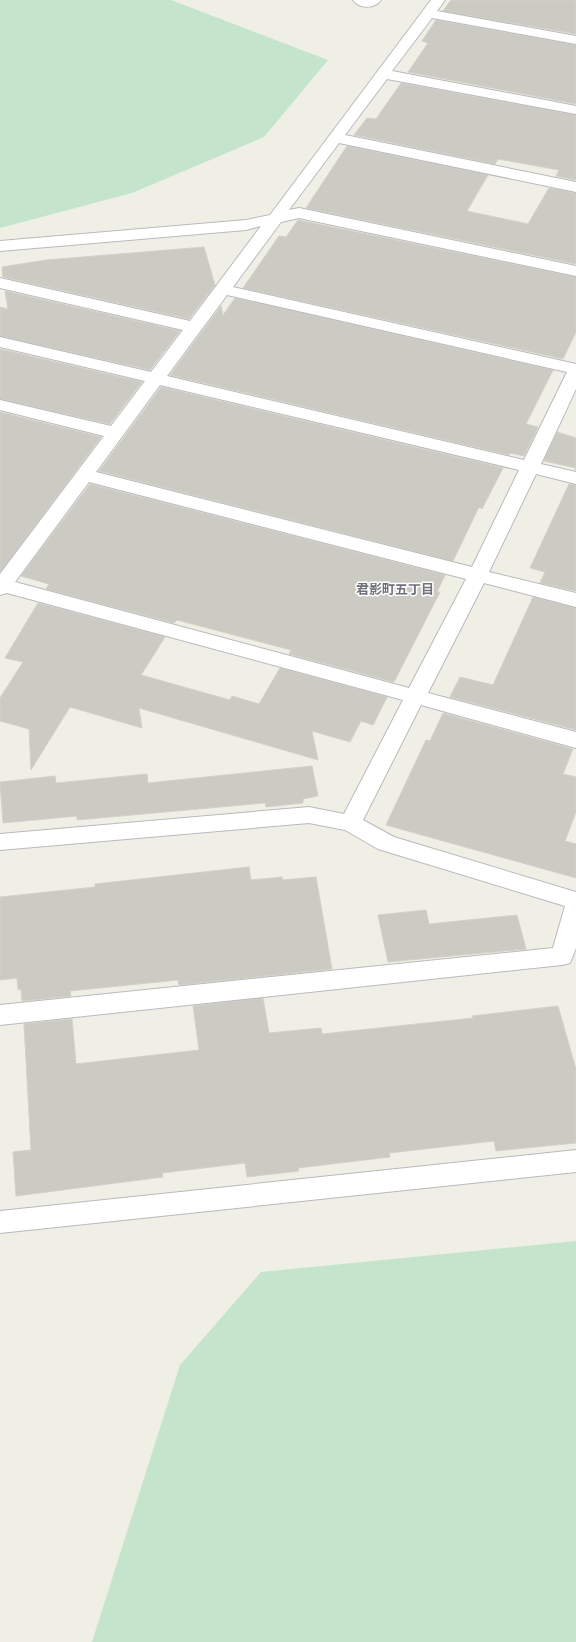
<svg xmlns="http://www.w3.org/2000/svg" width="576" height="1642" viewBox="0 0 576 1642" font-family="'DM Sans','Noto Sans JP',sans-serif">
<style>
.green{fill:#c4e5cb}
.building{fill:#cbcac3;stroke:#d4d2c5}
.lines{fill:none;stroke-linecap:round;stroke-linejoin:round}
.street-casing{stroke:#b9babf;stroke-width:2}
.secondary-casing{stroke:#b8b9bf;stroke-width:2}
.street{fill:#fff;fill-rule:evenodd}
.secondary{fill:#fff;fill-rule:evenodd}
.labels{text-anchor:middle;stroke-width:3;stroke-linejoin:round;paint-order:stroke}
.neighbourhood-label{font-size:13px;font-weight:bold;fill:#6f7278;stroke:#fff}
</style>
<rect width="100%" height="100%" fill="#efefe6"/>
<g class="green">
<path d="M0 0H171L328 60 264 137 132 193 0 228Z"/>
<path d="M576 1241V1642H92L180 1365 261 1272Z"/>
</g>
<g class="building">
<path d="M451 0H576V34L443 11Z"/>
<path d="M436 20 576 45V104L408 72 428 43 422 41Z"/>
<path d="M401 83 576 115V180L556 176 559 170 498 159 495 164 354 135 367 118 376 119Z"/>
<path d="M347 146 488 175 467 211 528 224 549 188 576 193V264L306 208Z"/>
<path d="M298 220 576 277V332L563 359 243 288 279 236 286 237Z"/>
<path d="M204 247 215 285 189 319 3 277 2 267 46 260Z"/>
<path d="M5 291 180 331 150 370 0 336V307L8 309Z"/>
<path d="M235 298 553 370 526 424 538 427 524 456 510 453 509 455 170 375 221 306 223 315Z"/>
<path d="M0 349 142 382 110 424 0 399Z"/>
<path d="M161 387 503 468 482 509 479 507 453 561 99 471Z"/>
<path d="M0 412 101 437 1 571 0 570Z"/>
<path d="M557 432 576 438V470H575L576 468 544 461Z"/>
<path d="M90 484 445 575 437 592H440L394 682 289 654 291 650 177 620 174 623 46 589 49 584 21 576Z"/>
<path d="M569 484 576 485V591L540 583 545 572 530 568Z"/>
<path d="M533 597 576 608V730L450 697 460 677 493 685Z"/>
<path d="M38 603 165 637 141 675 230 700 232 696 259 704 280 668 387 697 373 725 361 721 350 742 312 731 318 760 139 708 142 728 70 707 31 770 29 729 0 721V698L23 662 5 658Z"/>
<path d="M443 713 573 749 563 774 576 777V812L565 841 576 844V878L386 825 426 740 430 741Z"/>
<path d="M312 766 318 796 303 799V803L266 807 265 803 77 820V816L3 823 0 782 55 776 56 783 147 774 148 783Z"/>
<path d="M249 867 251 880 282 877 283 880 316 877 332 969 179 985 178 980 70 991 71 996 22 1001 21 989 18 990 17 978 0 980V897L95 887V884Z"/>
<path d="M426 910 429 924 517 915 526 949 388 962 378 915Z"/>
<path d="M263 998 269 1033 321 1028 322 1034 473 1018 472 1016 558 1006 576 1069V1143L496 1151 494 1141 389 1153 390 1157 298 1168 299 1171 247 1177 245 1163 162 1173 163 1177 16 1196 13 1152 31 1150 24 1024 72 1019 76 1064 199 1050 193 1006Z"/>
</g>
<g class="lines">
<g class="street-casing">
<g id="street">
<path d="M353 0H381C375 9 359 9 353 0Z"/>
<path d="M431 0H445L437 11 576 36V44L432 18 392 71 576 106V114L387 79 345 135 576 182V192L339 143 289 210 299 208 576 266V276L299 218 281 222 233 287 576 364V389L541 464 576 472V484L536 474 489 572 576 593V607L484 583 428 693 576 732V748L421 705 363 820 394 837 576 892V948L570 963 562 965 0 1025V1005L553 948 565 906 378 849 345 830 309 823 0 850V834L309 807 344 814 403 700 7 593 0 595V574L104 436 0 410V400L111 426 145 381 0 347V337L151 372 183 330 0 288V278L190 321 261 226 246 230 0 251V241L246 220 270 215ZM227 295 567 372 524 460 167 376ZM160 385 519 470 472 567 96 472ZM89 482 466 579 409 688 15 582Z"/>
</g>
</g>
<g class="secondary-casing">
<path id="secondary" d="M576 1150V1172L0 1233V1211Z"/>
</g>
<use href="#street" class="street"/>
<use href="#secondary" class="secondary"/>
</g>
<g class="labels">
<g class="neighbourhood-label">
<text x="395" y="594">君影町五丁目</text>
</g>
</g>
</svg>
